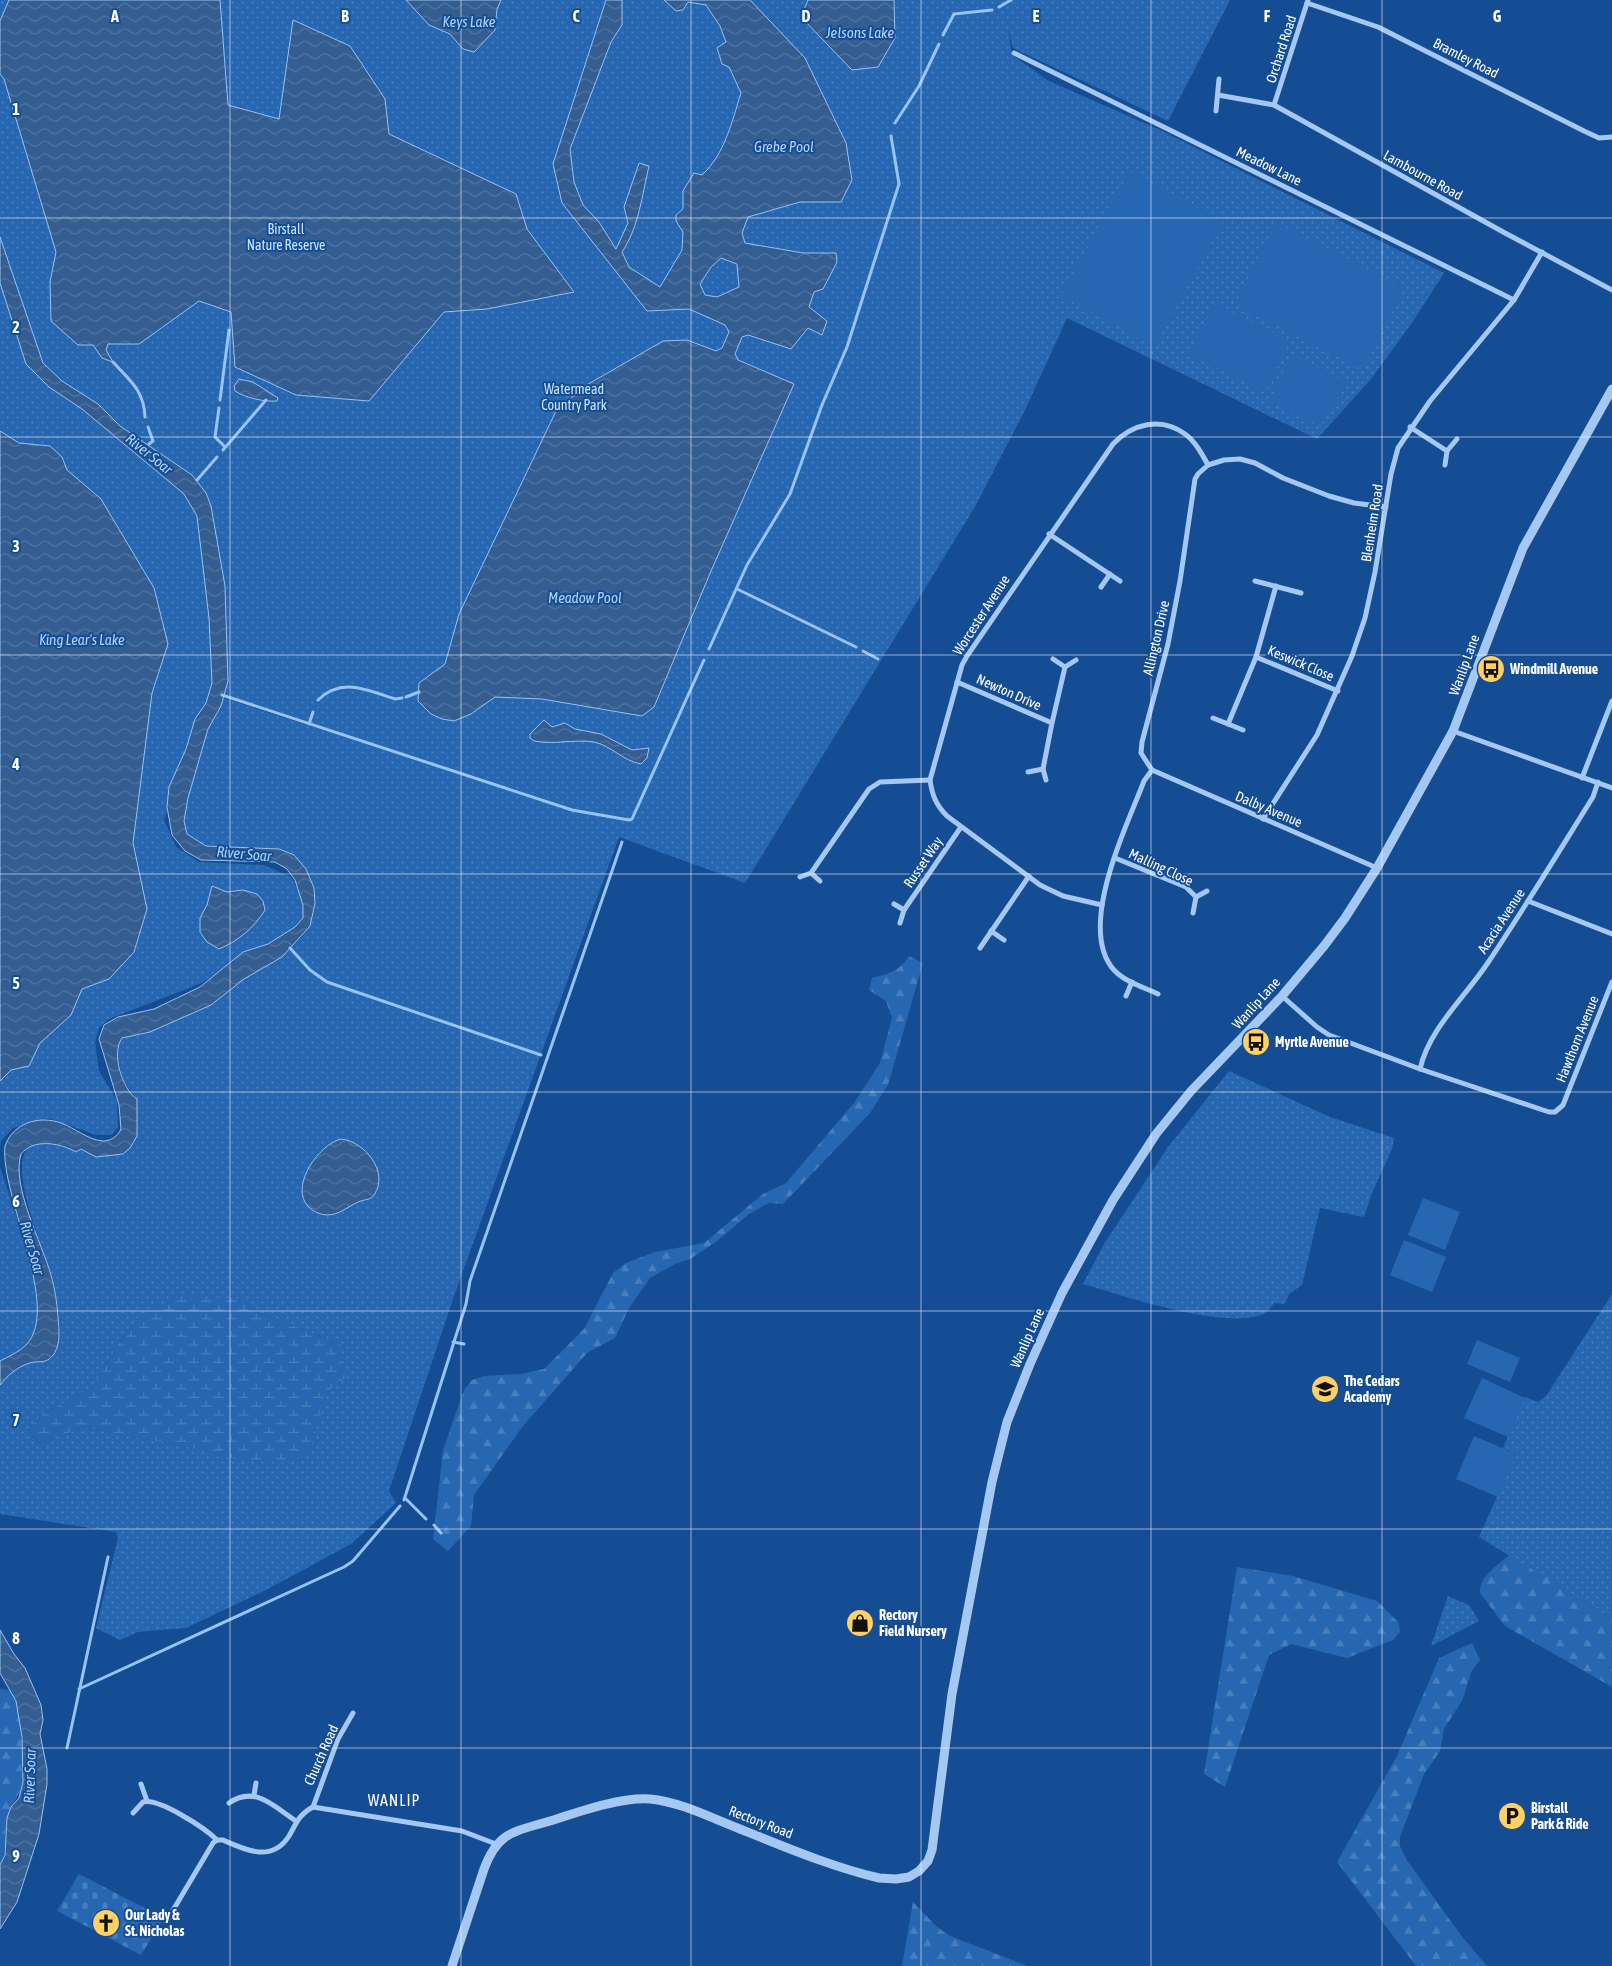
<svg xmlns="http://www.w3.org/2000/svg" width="1612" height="1966" viewBox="0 0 1612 1966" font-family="'Asap Condensed',sans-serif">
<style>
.green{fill:url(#green-dots);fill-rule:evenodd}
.forest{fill:url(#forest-firs)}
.wetland{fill:url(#wetland-marsh)}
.cemetery{fill:url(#cemetery-stones)}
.pitch{fill:#2767b2}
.water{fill:url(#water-waves);stroke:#96c3f4;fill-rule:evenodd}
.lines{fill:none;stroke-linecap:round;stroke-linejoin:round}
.stream{stroke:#96c3f4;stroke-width:3}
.minor{stroke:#a4c8f1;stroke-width:5}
.tertiary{stroke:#a4c8f1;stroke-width:9}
.grid{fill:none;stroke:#fff;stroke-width:1;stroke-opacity:0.55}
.labels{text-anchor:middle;stroke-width:4;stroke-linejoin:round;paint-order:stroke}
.street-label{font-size:14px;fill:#fff;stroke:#154d94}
.park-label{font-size:14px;fill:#cbe2fc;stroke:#154d94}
.poi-label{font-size:14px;font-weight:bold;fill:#fff;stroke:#154d94;text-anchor:start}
.water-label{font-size:15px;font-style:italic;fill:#b0d2f8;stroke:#154d94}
.quarter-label{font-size:16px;letter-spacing:1px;fill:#fff;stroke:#154d94}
.grid-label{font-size:16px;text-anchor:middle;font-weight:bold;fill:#fff;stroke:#154d94;stroke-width:4;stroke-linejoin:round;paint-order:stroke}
</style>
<defs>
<pattern id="green-dots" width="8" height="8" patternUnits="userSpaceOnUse" patternTransform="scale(1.25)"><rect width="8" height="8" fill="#2767b2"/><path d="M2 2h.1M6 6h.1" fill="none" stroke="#477ebe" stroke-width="1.8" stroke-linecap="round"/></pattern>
<pattern id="forest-firs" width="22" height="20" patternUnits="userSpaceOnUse" patternTransform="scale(1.25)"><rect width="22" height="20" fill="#2767b2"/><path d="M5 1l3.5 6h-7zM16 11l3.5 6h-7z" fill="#477ebe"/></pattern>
<pattern id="wetland-marsh" width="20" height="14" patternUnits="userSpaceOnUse" patternTransform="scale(1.25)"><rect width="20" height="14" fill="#2767b2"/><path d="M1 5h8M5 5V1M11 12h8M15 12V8" fill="none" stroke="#477ebe"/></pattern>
<pattern id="cemetery-stones" width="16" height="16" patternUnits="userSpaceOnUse" patternTransform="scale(1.25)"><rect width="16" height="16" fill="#2767b2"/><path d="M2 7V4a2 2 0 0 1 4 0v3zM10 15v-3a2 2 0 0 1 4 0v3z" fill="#477ebe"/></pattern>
<pattern id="water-waves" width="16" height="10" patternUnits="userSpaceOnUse" patternTransform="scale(1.25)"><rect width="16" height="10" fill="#345d91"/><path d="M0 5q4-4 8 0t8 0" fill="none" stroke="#5275a2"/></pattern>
</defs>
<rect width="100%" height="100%" fill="#154d94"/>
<g class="green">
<path d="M0 0H1230L1168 121 1013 48 1008 29 1012 55 1047 80 1162 131 1444 273 1414 320 1371 379 1317 439 1067 318 1025 410 976 505 745 883 619 837 453 1299 389 1491 396 1503 351 1544 266 1590 186 1628 138 1632 120 1640 96 1628 118 1538 116 1532 0 1514V1385C7 1376 16 1369 27 1364 42 1357 51 1369 58 1345 63 1329 56 1289 51 1273 44 1250 0 1151 36 1144 48 1142 66 1147 76 1152L81 1149 96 1157 116 1155 137 1136V1099L123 1080 117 1054V1048L122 1038 150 1032 211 1005 244 979 282 957 303 935 313 915 314 888 310 877 247 849 206 846 187 834 184 821 188 798 208 728 223 698 320 729 214 690 184 758 164 820 176 847 199 862 264 865 291 877 301 895 306 914 301 927 199 984 109 1019 99 1028 95 1042 99 1071 117 1101 118 1127 111 1135H96L49 1118 13 1128 1 1141 0 1148ZM242 1299 257 1312 340 1344 320 1414 239 1460 193 1448 83 1427 40 1444 28 1430 43 1414 93 1387 119 1343 141 1314Z"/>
<path d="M1229 1071 1330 1117 1394 1138 1392 1149 1372 1193 1364 1217 1320 1208 1302 1285 1289 1294 1285 1304 1274 1303C1270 1309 1267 1313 1260 1315 1221 1329 1124 1296 1083 1284L1104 1244 1168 1147Z"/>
<path d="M0 1167 31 1261 41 1331 34 1343 0 1366Z"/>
<path d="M1612 1294V1619L1479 1537 1516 1454 1503 1448 1525 1397 1538 1402 1546 1396Z"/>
<path d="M1448 1596 1469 1605 1479 1621 1431 1646Z"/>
</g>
<g class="forest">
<path d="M909 956 923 963 888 1085 870 1113 783 1204 769 1203 749 1214 717 1241 690 1259 675 1264 650 1278 629 1308 615 1338 587 1353 523 1426 474 1495 471 1526 448 1551 433 1539 443 1450 464 1390 472 1380 484 1376 521 1374 544 1369 584 1329 613 1273 626 1263 655 1252 704 1243 763 1194 786 1183 854 1103 880 1063 892 1018 886 1001 869 990 872 978C888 974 900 971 909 956Z"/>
<path d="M1509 1555 1612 1619V1687L1505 1626 1480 1593C1478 1578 1499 1564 1509 1555Z"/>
<path d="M1237 1567 1293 1576 1377 1601 1399 1623 1400 1632 1393 1640 1347 1658 1291 1644 1269 1655 1225 1787 1204 1774Z"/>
<path d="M1472 1643 1480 1660 1471 1672 1463 1699 1444 1729 1440 1751 1424 1774 1400 1837V1846L1406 1859 1463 1938 1487 1966H1416L1337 1862 1397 1756 1439 1658Z"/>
<path d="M0 1689 10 1690C12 1694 15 1697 16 1701 20 1712 25 1774 22 1785 19 1797 10 1805 8 1816 3 1833 8 1849 0 1865Z"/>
<path d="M913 1902 937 1927 950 1936 1028 1966H902Z"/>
</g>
<path class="wetland" d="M181 1296 242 1299 257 1312 340 1344 346 1377 328 1391 310 1450 289 1463 239 1460 193 1448 83 1427 40 1444 28 1430 43 1414 93 1387 119 1343 141 1314Z"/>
<path class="cemetery" d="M79 1874 164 1918 141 1955 57 1911Z"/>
<g class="pitch">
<path d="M1130 171 1223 222 1154 347 1061 295Z"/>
<path d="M1277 223 1404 288 1363 370 1235 305Z"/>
<path d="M1215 304 1290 341 1265 392 1189 354Z"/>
<path d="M1291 354 1347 382 1320 426 1270 402Z"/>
<path d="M1423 1198 1460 1212 1445 1250 1408 1235Z"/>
<path d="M1404 1240 1446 1257 1432 1292 1390 1275Z"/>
<path d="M1477 1340 1520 1358 1510 1382 1467 1364Z"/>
<path d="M1482 1378 1525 1398 1508 1437 1464 1418Z"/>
<path d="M1474 1436 1516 1454 1498 1497 1456 1479Z"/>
</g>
<g class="water">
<path d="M9 0H220L228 105 279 119 293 20 350 46 385 99 389 134 516 194 527 229 574 292 487 309 444 312 369 401 296 395 235 367 231 312 199 301 139 344H108L106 350 113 362 102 358 93 345H78L51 321 50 282 56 252 4 79 0 74V21Z"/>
<path d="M406 0H501L497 9 495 30 474 52 463 49 450 34 429 25Z"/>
<path d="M606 0H622V25L611 42 570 149 574 182 583 205 599 222 616 249 628 223 624 207 639 163 649 166C642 195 639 227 622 252L629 267 660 287 682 250 683 232 676 221V215L683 209V191L694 173 702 175C725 154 732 121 741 93L729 67 722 64 717 48 726 42 720 26 706 5 688 2 683 10 676 11 664 0H750L805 58 846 143 852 180 841 202H800L748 217 742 233 745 243 803 253H836L837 262 823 289 814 292 809 307 827 321 822 335 808 328 791 349 748 335 742 337 735 354 738 360 794 384 711 571 654 707 642 716 542 699 495 697 471 714 454 721 442 719 431 714 418 701 419 683 445 664 459 614 556 411 585 386 663 341 687 340 716 351 722 348 729 332 725 325 689 309 647 311 562 203 553 164ZM721 258 737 264 739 287 717 297 705 295 700 284 711 267Z"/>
<path d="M808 0H894L895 38 878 67 852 70 801 17Z"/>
<path d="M0 237 43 363 62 381 98 404 120 426 192 475 206 493 211 506 225 586 228 681 221 706 208 729 188 798 184 821 187 834 206 846 279 849 294 855 306 869 314 888 315 903 310 926 282 957 244 979 211 1005 150 1032 122 1038C111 1053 122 1089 137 1099V1136L130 1148 123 1154 96 1157 81 1149 76 1152C60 1143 34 1138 21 1154 11 1186 42 1243 51 1275 55 1289 57 1302 58 1317 59 1330 61 1342 54 1354 45 1366 39 1359 27 1364 16 1368 7 1376 0 1385V1361C8 1357 19 1352 26 1345 62 1308 0 1196 5 1146 13 1123 39 1115 61 1123 75 1128 88 1140 103 1141 111 1141 118 1136 121 1129L119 1105 99 1039 104 1025 118 1017 154 1009 200 987 243 952 268 944 295 927 303 918V905L295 880 287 869 275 862 201 860 185 851 172 835 167 807 169 787 186 749 195 719 206 703 212 683 209 618 197 516 184 494 82 409 49 387 26 364 0 283Z"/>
<path d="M239 379 253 382 278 398 277 401C264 402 246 398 235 391L234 386Z"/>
<path d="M0 431 19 443 50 446 62 457 67 470 101 499 154 588 168 644 152 693 133 843 147 909 134 952 109 979 82 989 71 1015 40 1043 29 1066 11 1070 0 1081Z"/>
<path d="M544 720 552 727 565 723 575 729 601 734 632 750 649 748 647 758 641 764C623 761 612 746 594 742 575 739 553 745 534 741L530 738V734Z"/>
<path d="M212 886 227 892 243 890 257 894 263 901 265 910C254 928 238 941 219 949L207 942 200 932V918L207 905Z"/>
<path d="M341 1139C364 1141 390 1172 374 1195 371 1200 366 1199 361 1201 346 1206 336 1220 318 1213 282 1198 315 1146 341 1139Z"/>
<path d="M0 1630 14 1654 25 1668 41 1705 43 1720 40 1734 47 1769V1784L39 1834 17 1902 0 1929V1865L5 1855 7 1818 11 1807 19 1798 23 1782 22 1737 16 1701 0 1673Z"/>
</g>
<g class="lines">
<g class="stream">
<path d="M999 7 1011 0"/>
<path d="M943 35 954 14 992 10"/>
<path d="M895 123 919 86 939 44"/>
<path d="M113 362C130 381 144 390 145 417"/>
<path d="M220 400 229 330"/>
<path d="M219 408 215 437 225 447"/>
<path d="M148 427 153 441 149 444"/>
<path d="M223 450 266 400"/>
<path d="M197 480 217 457"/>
<path d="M737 589 856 647"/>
<path d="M709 649 747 565 790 494 822 405 847 347 899 184 891 136"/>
<path d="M863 651 878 659"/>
<path d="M222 695 572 810 629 820 632 819 704 660"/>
<path d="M406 697 419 692"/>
<path d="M318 700C342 677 366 690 395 699L402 698"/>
<path d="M309 724 313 712"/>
<path d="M290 948 310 970 327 982 541 1055"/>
<path d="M453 1342 464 1344"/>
<path d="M406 1499 426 1519"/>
<path d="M404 1500 466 1304 470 1281 622 842"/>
<path d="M434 1525 441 1533"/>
<path d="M79 1689 344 1567 353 1561 400 1506"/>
<path d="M67 1748 108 1557"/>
</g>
<g class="minor">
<path d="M1307 3 1378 27 1584 131 1599 138 1612 137"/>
<path d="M1014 53 1514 300"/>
<path d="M1218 95 1274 105 1505 233 1612 290"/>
<path d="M1274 105 1308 0"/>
<path d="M1216 111 1219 79"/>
<path d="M1410 427 1447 451 1445 465"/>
<path d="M1447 451 1457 439"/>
<path d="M1049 534 1120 581"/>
<path d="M1255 581 1301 593"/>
<path d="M1101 587 1110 574"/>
<path d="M1256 657 1276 586"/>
<path d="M1053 659 1065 667 1076 660"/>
<path d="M957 682 1052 723 1043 769 1046 780"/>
<path d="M1213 718 1243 730"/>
<path d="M1052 723 1065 667"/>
<path d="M1228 724 1256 657 1338 691"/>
<path d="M1453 731 1612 788"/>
<path d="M1152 770 1377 868"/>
<path d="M1028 772 1043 769"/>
<path d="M1582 778 1612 701"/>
<path d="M1263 819 1317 735 1352 656 1365 618 1375 572 1391 474 1398 448 1430 401 1514 300 1542 252"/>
<path d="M1115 858 1186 887 1196 897 1193 913"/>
<path d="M811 873 820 881"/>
<path d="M800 877 811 873 869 789 880 782 930 780"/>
<path d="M1196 897 1207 891"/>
<path d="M1528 901 1612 934"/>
<path d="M894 904 904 910"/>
<path d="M1102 905 1063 896 1040 885 947 816C936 805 932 795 930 780L962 665 967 656 1113 444C1132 424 1161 416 1185 434 1195 441 1202 454 1208 465"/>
<path d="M900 923 904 910 961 827"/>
<path d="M991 931 1004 940"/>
<path d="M980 948 1029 876"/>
<path d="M1158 994C1143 987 1125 982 1114 970 1076 928 1127 826 1144 781L1152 770 1141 753 1142 742 1168 644 1180 581 1195 479 1198 474 1208 465 1224 460 1240 459 1255 463 1283 478 1329 496 1354 503 1386 507"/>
<path d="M1126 996 1132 982"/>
<path d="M1282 996 1317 1027 1329 1035 1420 1069 1549 1112H1555L1563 1105 1612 982"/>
<path d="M1420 1069C1429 1029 1465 997 1487 964 1524 909 1558 853 1593 797L1598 782"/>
<path d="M141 1784 147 1801"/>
<path d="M254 1795 256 1783"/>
<path d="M229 1803C255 1785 273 1806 296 1821"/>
<path d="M313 1807 338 1739 353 1713"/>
<path d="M133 1813 143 1802C159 1798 205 1828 217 1840"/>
<path d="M166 1922 213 1843 217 1840H223C245 1850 272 1863 289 1836 296 1824 299 1814 313 1807L462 1831 496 1844"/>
</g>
<path class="tertiary" d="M452 1966 484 1869C498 1831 514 1832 550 1821 578 1812 620 1797 650 1799 681 1802 711 1818 740 1829 785 1847 832 1867 879 1878L896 1879 909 1877 919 1871 928 1861 932 1850 952 1694 992 1482 1007 1422 1030 1364 1062 1293 1113 1200 1156 1134 1191 1091 1282 996 1324 946 1345 918 1377 868 1453 731 1523 548 1612 389"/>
</g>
<path class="grid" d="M230 0V1966M461 0V1966M691 0V1966M921 0V1966M1151 0V1966M1382 0V1966M0 218H1612M0 437H1612M0 655H1612M0 874H1612M0 1092H1612M0 1311H1612M0 1529H1612M0 1748H1612"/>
<defs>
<g id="bus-disc" transform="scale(1.4375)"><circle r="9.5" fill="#ffd164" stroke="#154d94"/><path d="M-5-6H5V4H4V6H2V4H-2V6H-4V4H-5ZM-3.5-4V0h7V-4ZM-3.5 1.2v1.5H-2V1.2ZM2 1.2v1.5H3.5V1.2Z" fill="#111"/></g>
<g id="school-disc" transform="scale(1.4375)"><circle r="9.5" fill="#ffd164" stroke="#154d94"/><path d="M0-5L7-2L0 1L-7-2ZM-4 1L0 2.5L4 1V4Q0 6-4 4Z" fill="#111"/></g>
<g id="shop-disc" transform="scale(1.4375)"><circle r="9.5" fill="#ffd164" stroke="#154d94"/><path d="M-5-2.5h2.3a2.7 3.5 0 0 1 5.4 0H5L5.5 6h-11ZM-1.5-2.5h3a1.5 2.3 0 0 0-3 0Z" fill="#111"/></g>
<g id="parking-disc" transform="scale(1.4375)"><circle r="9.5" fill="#ffd164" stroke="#154d94"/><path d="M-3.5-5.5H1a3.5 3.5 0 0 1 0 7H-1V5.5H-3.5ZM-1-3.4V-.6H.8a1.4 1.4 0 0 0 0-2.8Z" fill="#111"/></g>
<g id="church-disc" transform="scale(1.4375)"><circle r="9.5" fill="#ffd164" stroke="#154d94"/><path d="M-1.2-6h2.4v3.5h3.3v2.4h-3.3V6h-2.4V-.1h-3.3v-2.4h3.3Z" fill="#111"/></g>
</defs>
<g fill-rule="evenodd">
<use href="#bus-disc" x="1491" y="669"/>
<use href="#bus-disc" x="1256" y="1042"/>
<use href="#school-disc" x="1325" y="1389"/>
<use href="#shop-disc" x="860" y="1623"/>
<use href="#parking-disc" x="1512" y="1816"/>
<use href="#church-disc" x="106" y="1923"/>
</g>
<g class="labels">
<g class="street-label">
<text transform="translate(1281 49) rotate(-72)" y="5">Orchard Road</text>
<text transform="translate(1466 58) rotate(27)" y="5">Bramley Road</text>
<text transform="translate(1269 166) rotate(26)" y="5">Meadow Lane</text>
<text transform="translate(1423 175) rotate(29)" y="5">Lambourne Road</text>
<text transform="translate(1372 523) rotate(-81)" y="5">Blenheim Road</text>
<text transform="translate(981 615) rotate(-57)" y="5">Worcester Avenue</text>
<text transform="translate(1156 638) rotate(-77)" y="5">Allington Drive</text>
<text transform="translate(1301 663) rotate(23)" y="5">Keswick Close</text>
<text transform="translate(1464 665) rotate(-70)" y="5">Wanlip Lane</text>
<text transform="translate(1009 692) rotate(24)" y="5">Newton Drive</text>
<text transform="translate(1269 809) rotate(23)" y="5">Dalby Avenue</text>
<text transform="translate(923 862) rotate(-56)" y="5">Russet Way</text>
<text transform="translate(1161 867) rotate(25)" y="5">Malling Close</text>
<text transform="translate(1501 921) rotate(-57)" y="5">Acacia Avenue</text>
<text transform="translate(1256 1003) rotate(-48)" y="5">Wanlip Lane</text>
<text transform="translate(1577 1039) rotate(-68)" y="5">Hawthorn Avenue</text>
<text transform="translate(1027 1338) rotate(-66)" y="5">Wanlip Lane</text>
<text transform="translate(321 1755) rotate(-66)" y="5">Church Road</text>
<text transform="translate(761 1822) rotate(21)" y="5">Rectory Road</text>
</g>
<g class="park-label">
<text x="286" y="234">Birstall<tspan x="286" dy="16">Nature Reserve</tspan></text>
<text x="574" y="394">Watermead<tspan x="574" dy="16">Country Park</tspan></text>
</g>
<g class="poi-label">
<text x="1510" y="674">Windmill Avenue</text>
<text x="1275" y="1047">Myrtle Avenue</text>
<text x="1344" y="1386">The Cedars<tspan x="1344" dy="16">Academy</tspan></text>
<text x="879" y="1620">Rectory<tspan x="879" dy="16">Field Nursery</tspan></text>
<text x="1531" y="1813">Birstall<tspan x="1531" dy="16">Park &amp; Ride</tspan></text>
<text x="125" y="1920">Our Lady &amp;<tspan x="125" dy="16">St. Nicholas</tspan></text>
</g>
<g class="water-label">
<text x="469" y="27">Keys Lake</text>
<text x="860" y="38">Jelsons Lake</text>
<text x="784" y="152">Grebe Pool</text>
<text transform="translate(149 454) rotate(39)" y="5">River Soar</text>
<text x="585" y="603">Meadow Pool</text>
<text x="82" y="645">King Lear's Lake</text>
<text transform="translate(244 854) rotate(5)" y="5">River Soar</text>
<text transform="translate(32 1248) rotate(74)" y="5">River Soar</text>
<text transform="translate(30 1776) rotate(-88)" y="5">River Soar</text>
</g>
<g class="quarter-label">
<text x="394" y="1806">WANLIP</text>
</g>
</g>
<g class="grid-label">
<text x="115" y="22">A</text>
<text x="345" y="22">B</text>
<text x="576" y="22">C</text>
<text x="806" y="22">D</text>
<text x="1036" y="22">E</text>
<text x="1267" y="22">F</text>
<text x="1497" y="22">G</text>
<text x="16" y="115">1</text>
<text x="16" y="333">2</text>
<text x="16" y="552">3</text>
<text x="16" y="770">4</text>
<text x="16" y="989">5</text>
<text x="16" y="1207">6</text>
<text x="16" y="1426">7</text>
<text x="16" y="1644">8</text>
<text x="16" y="1862">9</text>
</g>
</svg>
